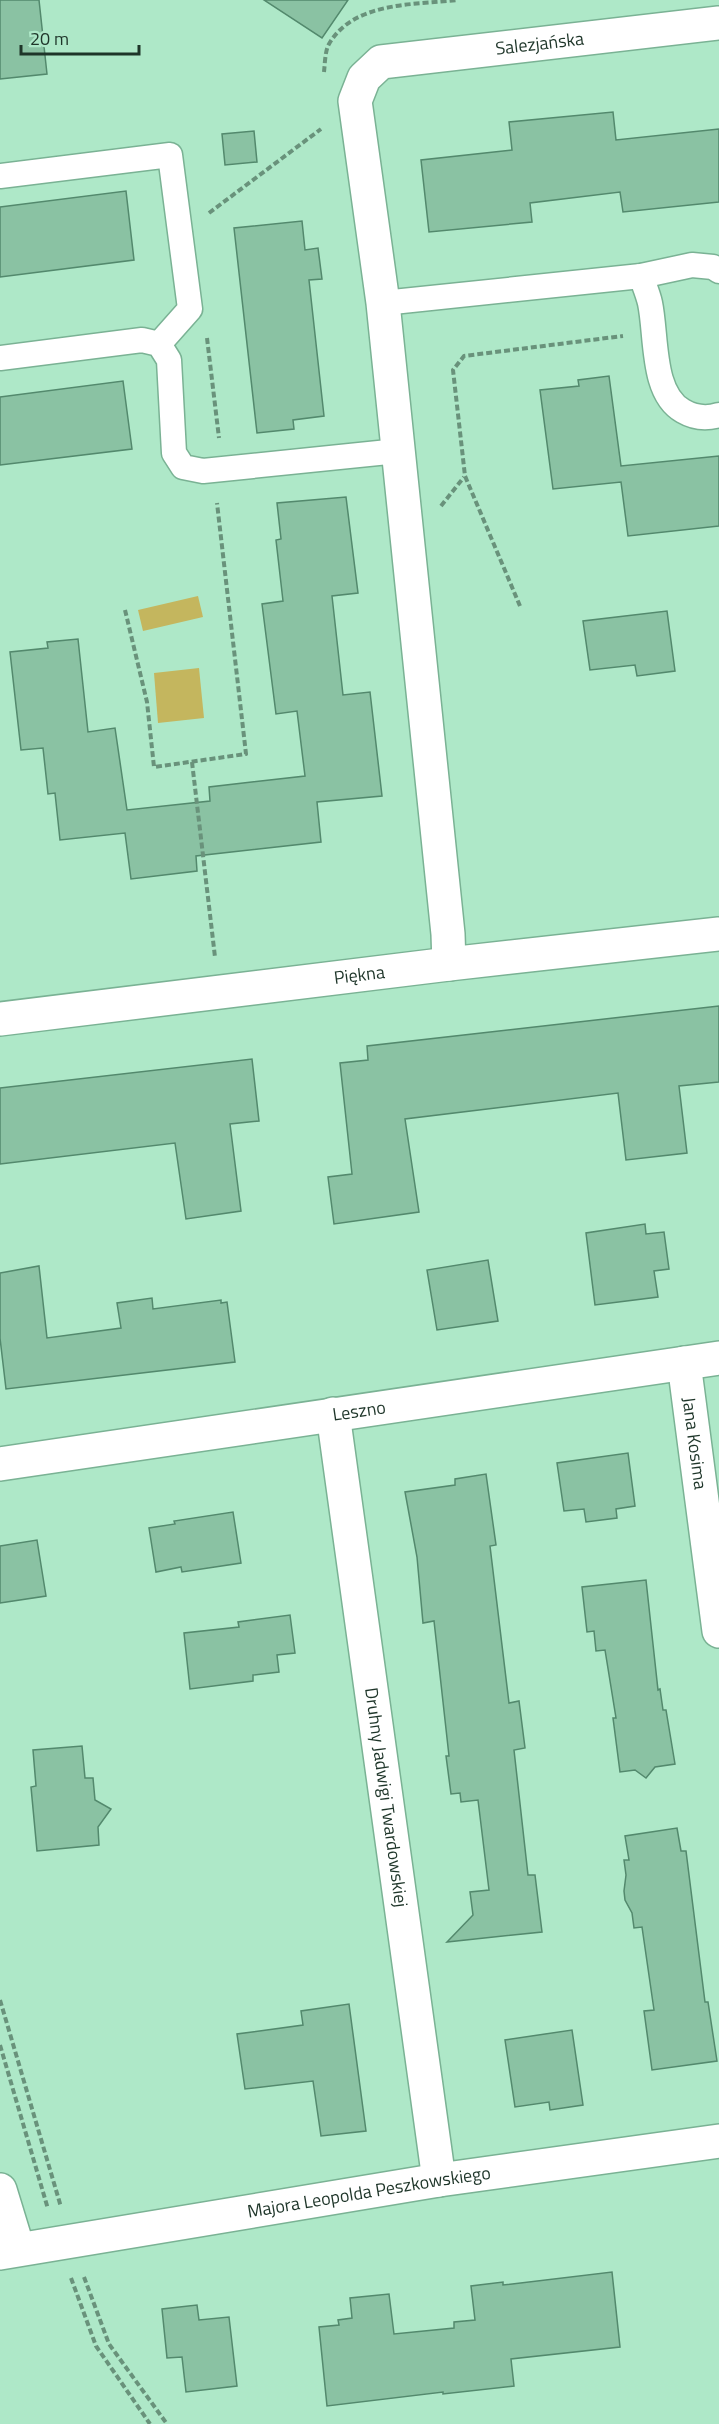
<svg xmlns="http://www.w3.org/2000/svg" width="719" height="2424" viewBox="0 0 719 2424" font-family="'Titillium Web',sans-serif">
<style>
.green{fill:#c4b65e}
.building{fill:#8ac2a3;stroke:#53896d;stroke-width:1.5}
.lines{fill:none;stroke-linecap:round;stroke-linejoin:round}
.service-casing{stroke:#7ab294;stroke-width:27}
.minor-casing{stroke:#7ab294;stroke-width:36}
.path{stroke:#69927b;stroke-width:4;stroke-dasharray:6 3;stroke-linecap:butt}
.service{stroke:#fff;stroke-width:24}
.minor{stroke:#fff;stroke-width:33}
.labels{text-anchor:middle;stroke-width:6;stroke-linejoin:round;paint-order:stroke}
.street-label{font-size:18px;fill:#1e3529;stroke:#aee8c8}
</style>
<rect width="100%" height="100%" fill="#aee8c8"/>
<g class="green">
<path d="M198 596 203 617 143 631 138 610Z"/>
<path d="M199 668 204 718 158 723 154 673Z"/>
</g>
<g class="building">
<path d="M0 0H39L47 74 0 79Z"/>
<path d="M264 0H348L322 38Z"/>
<path d="M613 112 616 140 719 129V202L623 212 620 192 530 203 532 222 429 232 421 160 512 150 509 122Z"/>
<path d="M254 131 257 162 225 165 222 134Z"/>
<path d="M126 191 134 260 0 277V207Z"/>
<path d="M302 221 305 250 318 248 322 279 309 280 324 416 293 420 294 429 257 433 234 228Z"/>
<path d="M609 376 621 466 719 456V526L628 536 621 482 553 489 540 390 579 386 578 380Z"/>
<path d="M123 381 132 449 0 465V397Z"/>
<path d="M346 497 358 593 332 596 343 695 370 692 382 796 317 802 321 842 196 856 197 871 131 879 125 833 60 840 55 793 48 794 43 748 21 750 10 652 48 648 47 642 78 639 88 732 115 728 127 810 210 801 209 787 305 776 297 711 276 714 262 604 283 601 276 540 281 539 277 503Z"/>
<path d="M667 611 675 671 637 676 635 665 590 670 583 621Z"/>
<path d="M719 1006V1082L679 1086 687 1153 626 1160 618 1093 405 1119 419 1212 334 1224 328 1177 352 1174 340 1063 368 1060 367 1046Z"/>
<path d="M252 1059 259 1121 230 1124 241 1211 186 1219 175 1143 0 1164V1088Z"/>
<path d="M645 1224 646 1234 664 1232 669 1269 654 1271 658 1297 595 1305 586 1233Z"/>
<path d="M488 1260 498 1321 437 1330 427 1270Z"/>
<path d="M39 1266 47 1338 121 1328 117 1303 152 1298 153 1309 221 1300V1303L227 1302 235 1362 6 1389 0 1338V1273Z"/>
<path d="M628 1453 635 1506 616 1509 617 1518 586 1522 584 1509 564 1511 557 1463Z"/>
<path d="M486 1474 496 1545 490 1546 509 1703 519 1701 525 1748 514 1750 528 1875H535L542 1932 447 1942 473 1915 470 1892 489 1890 478 1800 461 1802 460 1793 451 1794 446 1756H449L434 1621 423 1623 417 1557 405 1492 455 1485V1479Z"/>
<path d="M233 1512 241 1563 182 1572 181 1567 156 1572 149 1528 175 1524 174 1521Z"/>
<path d="M37 1540 46 1596 0 1603V1546Z"/>
<path d="M646 1580 658 1690 660 1689 663 1710H666L675 1764 655 1767 646 1778 635 1770 620 1772 613 1718H616L605 1650 596 1651 594 1631 587 1632 582 1587Z"/>
<path d="M290 1615 295 1653 277 1655 279 1672 253 1675V1681L190 1689 184 1633 239 1627 238 1622Z"/>
<path d="M82 1746 85 1778H93L95 1800 111 1809 98 1827 99 1845 37 1851 31 1787 36 1786 33 1750Z"/>
<path d="M677 1828 681 1851H686L705 2002H708L717 2061 652 2070 644 2011 654 2010 642 1927 634 1928 632 1913 625 1900 624 1891 626 1875 624 1860H629L625 1836Z"/>
<path d="M349 2004 366 2131 321 2136 313 2081 245 2089 237 2034 303 2025 301 2011Z"/>
<path d="M572 2030 583 2105 550 2110 549 2102 515 2107 505 2040Z"/>
<path d="M612 2272 620 2347 511 2359 514 2386 443 2394V2392L327 2406 319 2327 339 2325 338 2320 352 2318 350 2298 389 2294 394 2334 454 2328V2322L475 2320 471 2286 503 2282V2285Z"/>
<path d="M197 2305 199 2320 229 2317 237 2386 186 2392 182 2357 167 2358 162 2309Z"/>
</g>
<g class="lines">
<g class="service-casing">
<g id="service">
<path d="M0 176 170 155 190 309 159 344"/>
<path d="M641 276C644 285 648 294 650 303 657 336 651 393 683 411 695 418 706 419 719 415"/>
<path d="M383 303 641 276 692 265 713 267 719 271"/>
<path d="M0 358 142 340 159 344 169 360 174 453 183 467 203 471 398 451"/>
</g>
</g>
<g class="minor-casing">
<g id="minor">
<path id="s1" d="M449 964 448 934 383 303 355 101 364 78 381 62 719 23"/>
<path id="s2" d="M0 1019 449 964 719 934"/>
<path id="s3" d="M684 1363 719 1631"/>
<path id="s4" d="M333 1414 439 2180"/>
<path id="s5" d="M0 1464 719 1358"/>
<path d="M0 2190 18 2249"/>
<path id="s6" d="M0 2253 439 2180 719 2141"/>
</g>
</g>
<g class="path">
<path d="M324 72C325 63 325 51 329 44 354 1 415 5 458 0"/>
<path d="M209 213 321 129"/>
<path d="M207 338 219 438"/>
<path d="M441 506 464 477"/>
<path d="M520 606 465 476 453 370 464 356 623 336"/>
<path d="M125 610 147 702 154 767 246 754 217 503"/>
<path d="M192 762 215 957"/>
<path d="M0 2000 61 2207"/>
<path d="M0 2045 48 2209"/>
<path d="M84 2277 109 2344 167 2424"/>
<path d="M71 2278 96 2346 150 2424"/>
</g>
<use href="#service" class="service"/>
<use href="#minor" class="minor"/>
</g>
<g class="labels">
<g class="street-label">
<text dy="6" stroke="none"><textPath href="#s1" startOffset="1076">Salezjańska</textPath></text>
<text dy="6" stroke="none"><textPath href="#s2" startOffset="362">Piękna</textPath></text>
<text dy="6" stroke="none"><textPath href="#s5" startOffset="363">Leszno</textPath></text>
<text dy="6" stroke="none"><textPath href="#s3" startOffset="81">Jana Kosima</textPath></text>
<text dy="6" stroke="none"><textPath href="#s4" startOffset="387">Druhny Jadwigi Twardowskiej</textPath></text>
<text dy="6" stroke="none"><textPath href="#s6" startOffset="374">Majora Leopolda Peszkowskiego</textPath></text>
</g>
</g>
<path d="M21 45v9h118v-9" fill="none" stroke="#1e3529" stroke-width="3"/>
<text x="30" y="45" font-size="18" fill="#1e3529" stroke="#aee8c8" stroke-width="4.5" paint-order="stroke">20 m</text>
</svg>
